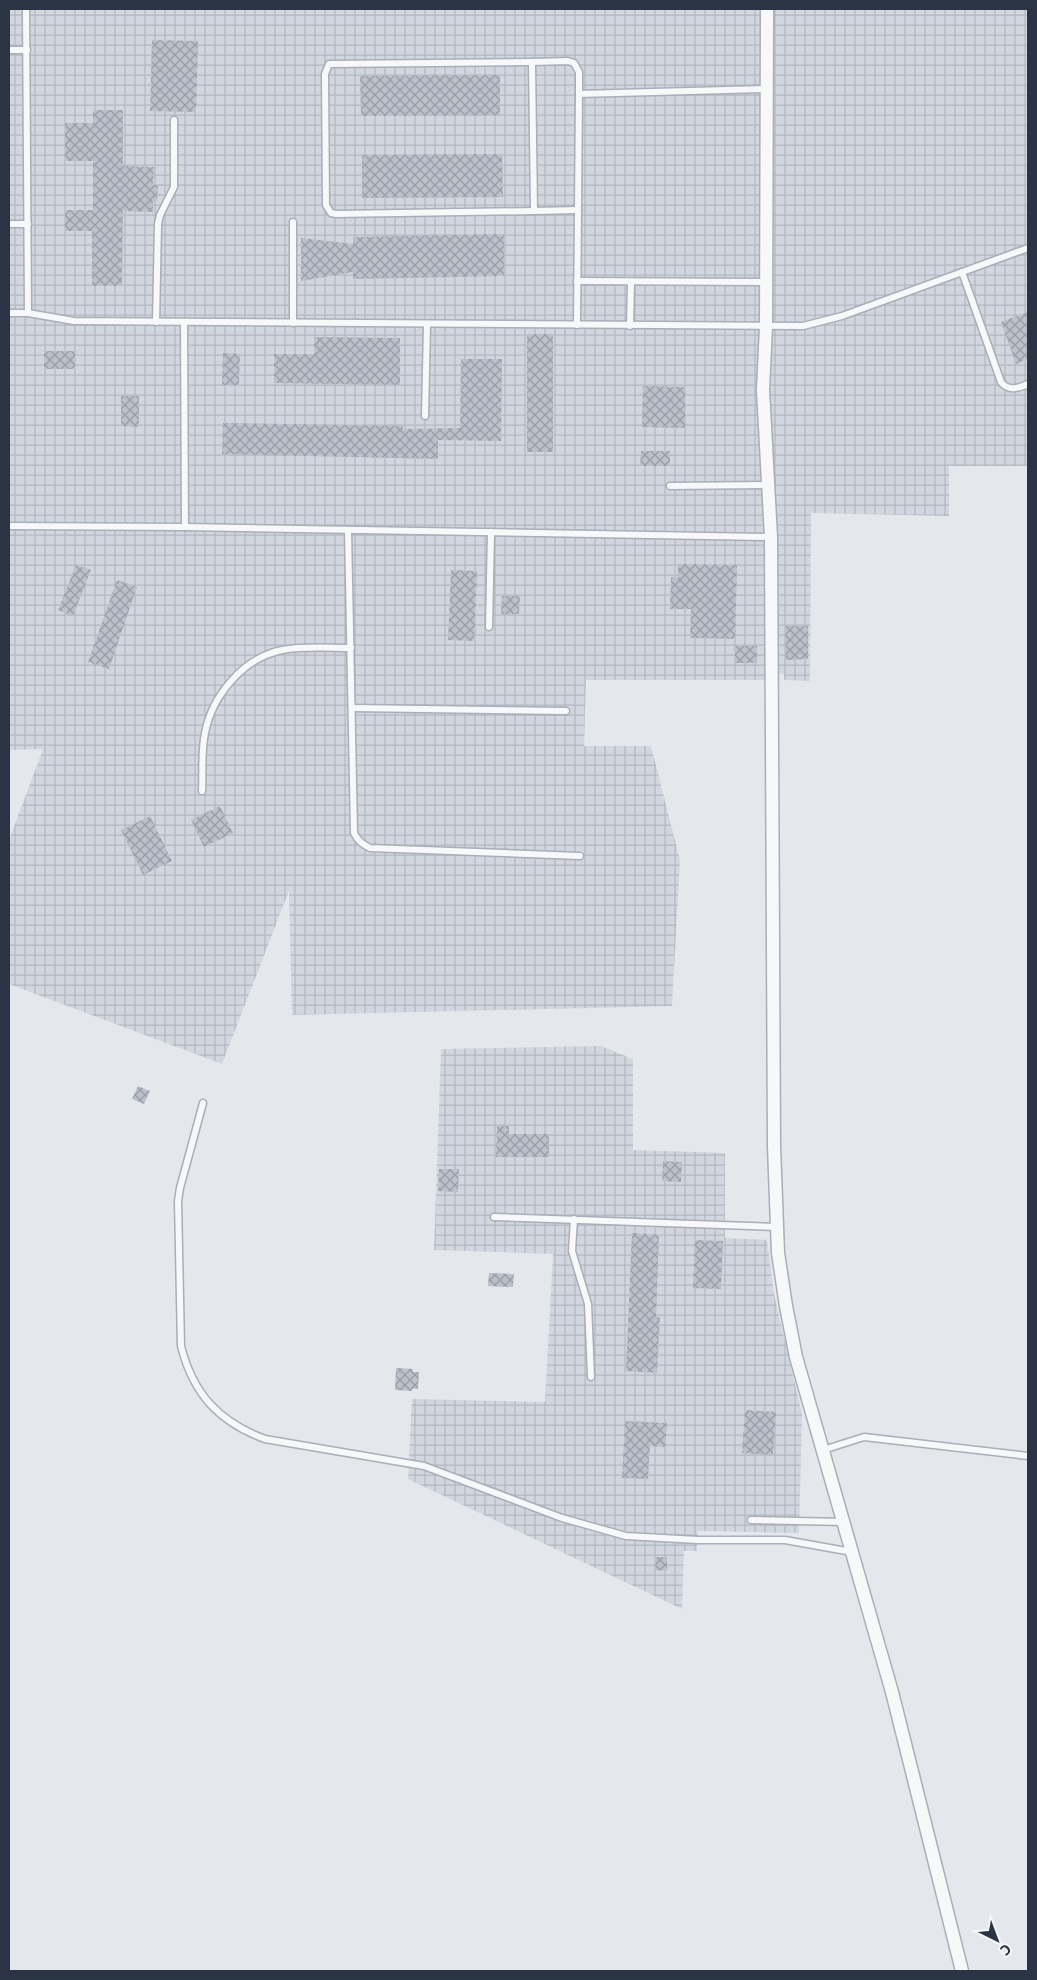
<svg xmlns="http://www.w3.org/2000/svg" width="1037" height="1980" viewBox="0 0 1037 1980" font-family="'Noto Sans',sans-serif">
<style>
.industrial{fill:url(#industrial-grid)}
.building{fill:url(#building-cross-hatch)}
.lines{fill:none;stroke-linecap:round;stroke-linejoin:round}
.lane-casing{stroke:#a9aeb7;stroke-width:9}
.street-casing{stroke:#a9aeb7;stroke-width:15}
.lane{stroke:#f7f8fa;stroke-width:6}
.street{stroke:#f7f8fa;stroke-width:12}
</style>
<defs>
<pattern id="industrial-grid" width="8" height="8" patternUnits="userSpaceOnUse" patternTransform="scale(1.25)"><rect width="8" height="8" fill="#d2d6de"/><path d="M0 4h8M4 0v8" fill="none" stroke="#b4b8c0"/></pattern>
<pattern id="building-cross-hatch" width="8" height="8" patternUnits="userSpaceOnUse" patternTransform="scale(1.25)"><rect width="8" height="8" fill="#bbc0ca"/><path d="M0 0l8 8M0 8l8-8" fill="none" stroke="#989da6"/></pattern>
</defs>
<rect width="100%" height="100%" fill="#e4e7ec"/>
<g class="industrial">
<path d="M9 9H1028V466H949V516L811 513 810 681 784 680V674H764L765 680H586L584 746H651L680 860 672 1006 292 1015 289 891 222 1064 9 984V840L43 749 9 750Z"/>
<path d="M601 1046 633 1059V1150L725 1153V1238L767 1240 774 1294 802 1414 799 1533 698 1531 697 1551H684L682 1609 408 1479 412 1399 545 1402 553 1254 434 1250 441 1049Z"/>
</g>
<g class="building">
<path d="M152 40 198 41 196 112 150 111Z"/>
<path d="M500 75V115L361 116 360 76Z"/>
<path d="M93 110H123V166L154 167 153 185H158L157 201H153V212L123 211 122 286H92V231H65V210H93V161H65V123H93Z"/>
<path d="M502 154 503 197 362 198V155Z"/>
<path d="M504 234V276L353 279V272L301 281V238L353 244V237Z"/>
<path d="M1028 312V359L1016 364 1001 322Z"/>
<rect x="527" y="334" width="26" height="118"/>
<path d="M314 337 400 338V385L274 383V354H314Z"/>
<rect x="44" y="351" width="31" height="18"/>
<path d="M223 353 240 354 239 385H222Z"/>
<path d="M461 359H502L501 441 438 440V459L222 454 223 423 403 426V429L460 428Z"/>
<path d="M643 386 685 387V428L642 427Z"/>
<path d="M121 396H139V427L121 426Z"/>
<path d="M641 451H670V466H640Z"/>
<path d="M678 564 737 565 735 639 690 638 691 609H670L671 577 678 578Z"/>
<path d="M76 565 91 570 73 616 58 610Z"/>
<path d="M451 570 477 571 474 641 448 640Z"/>
<path d="M117 580 137 587 109 669 88 662Z"/>
<path d="M502 596H520L519 614H501Z"/>
<path d="M785 626H808V659L786 660Z"/>
<rect x="735" y="646" width="22" height="17"/>
<path d="M220 806 233 833 204 847 191 820Z"/>
<path d="M150 816 172 861 143 875 121 830Z"/>
<path d="M138 1086 150 1091 144 1104 132 1099Z"/>
<path d="M497 1126H509V1134H549V1157H496Z"/>
<path d="M663 1161 682 1162 681 1182 662 1181Z"/>
<path d="M439 1169H459L458 1192 438 1191Z"/>
<path d="M632 1233 659 1235 656 1317H660L657 1373 626 1371Z"/>
<path d="M695 1240 723 1241 721 1289 693 1288Z"/>
<path d="M489 1273 514 1274 513 1287 488 1286Z"/>
<path d="M396 1368 413 1369V1372H419L418 1389H412V1391L395 1390Z"/>
<path d="M745 1410 776 1412 773 1455 742 1453Z"/>
<path d="M625 1421 667 1423 665 1447 650 1446 648 1479 622 1478Z"/>
<path d="M656 1557H667V1571L655 1570Z"/>
</g>
<g class="lines">
<g class="lane-casing">
<g id="lane">
<path d="M9 50H27"/>
<path d="M532 62 329 64 325 74 326 205 331 213 336 214 534 211"/>
<path d="M578 210 534 211 532 62 568 61 574 63 579 72V94"/>
<path d="M9 224H28"/>
<path d="M962 272 1001 382C1009 392 1018 388 1028 384"/>
<path d="M577 281 766 282"/>
<path d="M9 313H28L26 9"/>
<path d="M28 313 74 321 803 326 842 316 1028 248"/>
<path d="M156 322 158 224 160 215 174 187V120"/>
<path d="M184 322 185 527"/>
<path d="M293 323V222"/>
<path d="M577 325 579 94 767 89"/>
<path d="M630 326 631 282"/>
<path d="M425 416 427 324"/>
<path d="M670 486 768 485"/>
<path d="M9 526 185 527 771 537"/>
<path d="M348 530 354 833C358 841 362 844 370 848L580 856"/>
<path d="M489 627 491 532"/>
<path d="M352 708 566 711"/>
<path d="M202 791C203 772 201 752 205 733 212 696 243 658 282 650 304 646 328 648 351 648"/>
<path d="M203 1103 180 1188 178 1201 181 1346C193 1394 219 1422 265 1439L424 1466 562 1518 626 1536 698 1540H785L852 1552"/>
<path d="M494 1217 776 1227"/>
<path d="M574 1219 572 1251 588 1304 591 1377"/>
<path d="M823 1450 864 1437 1028 1456"/>
<path d="M751 1520 844 1522"/>
</g>
</g>
<g class="street-casing">
<path id="street" d="M767 9 766 327 763 390 771 537 774 1146 778 1253 786 1306 796 1357 892 1692 962 1971"/>
</g>
<use href="#lane" class="lane"/>
<use href="#street" class="street"/>
</g>
<rect width="1037" height="1980" fill="none" stroke="#2b3445" stroke-width="20"/>
<g transform="translate(997 1940) rotate(138)" stroke="#f4f6f9" stroke-width="4" paint-order="stroke">
<path d="M0-4L9 19L0 12L-9 19Z" fill="#2b3445"/>
<text y="-8" font-size="14" font-weight="bold" text-anchor="middle" fill="#2b3445">С</text>
</g>
</svg>
